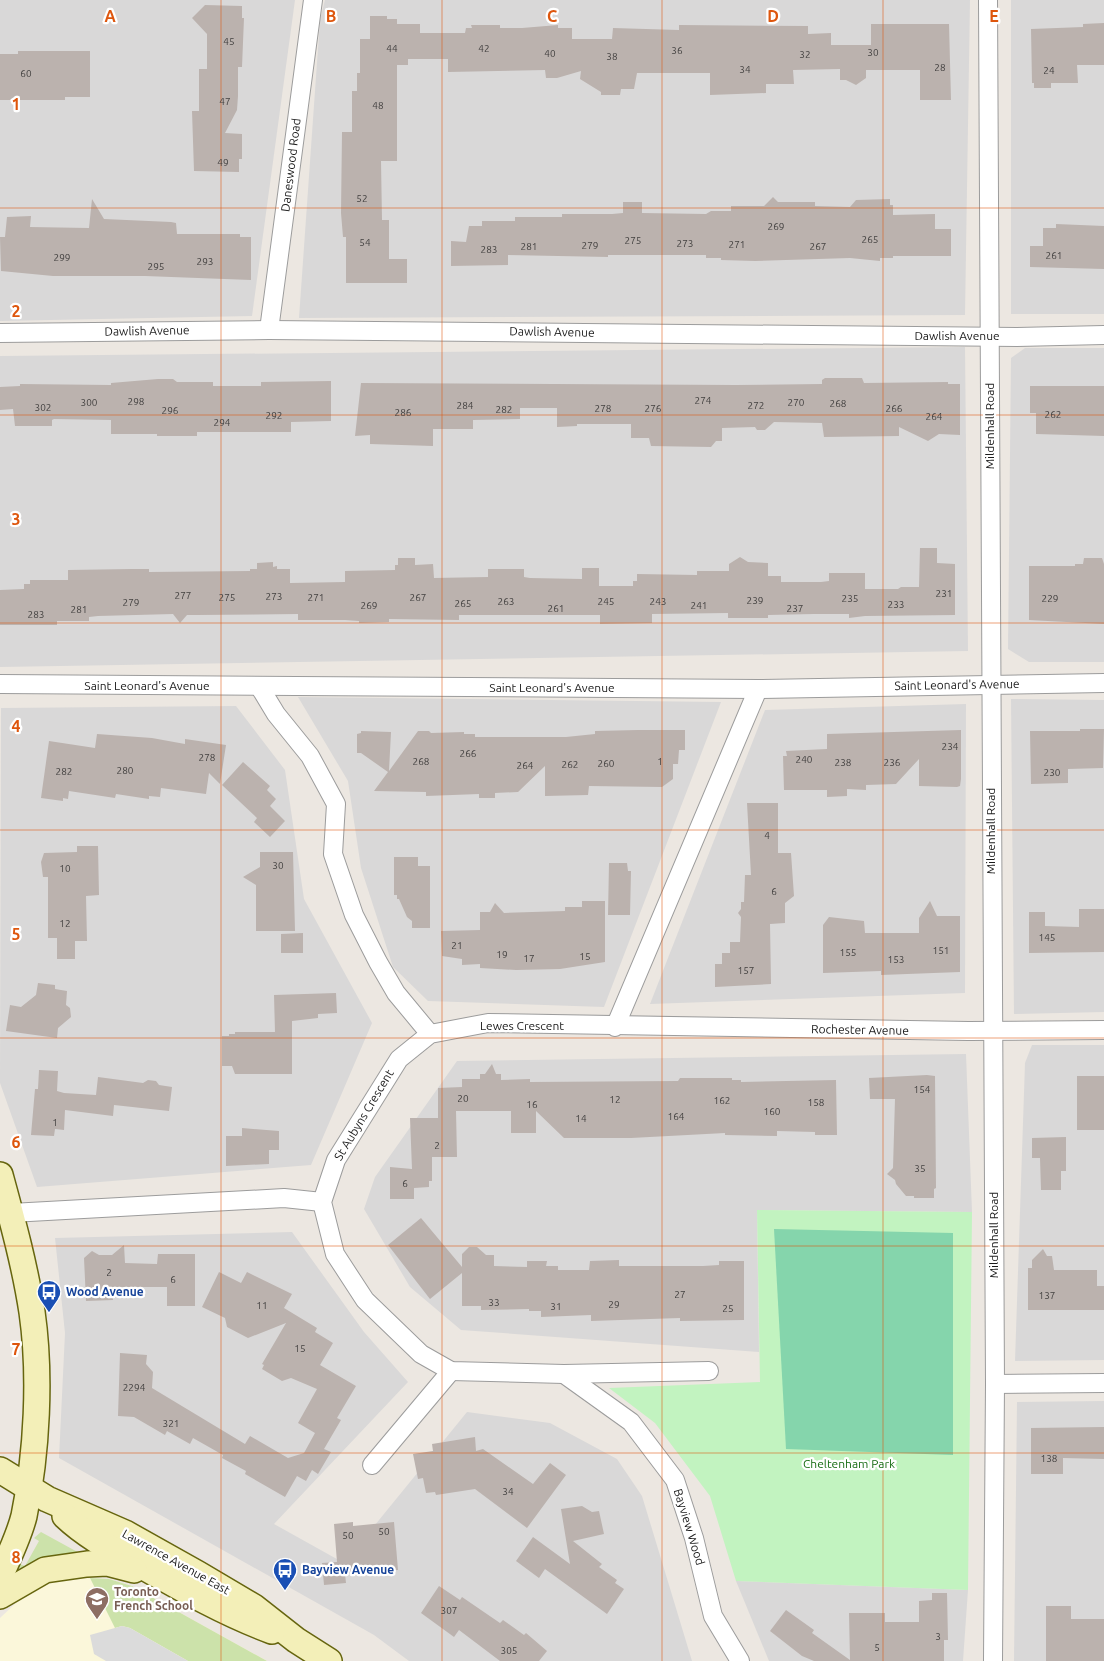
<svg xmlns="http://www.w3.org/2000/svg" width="1104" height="1661" viewBox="0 0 1104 1661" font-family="Ubuntu,sans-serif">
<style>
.residential{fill:#d9d8d8}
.education{fill:#fbf7da}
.grass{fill:#cce2aa}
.park{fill:#c2f3c0}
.pitch{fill:#85d5ac}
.parking{fill:#dbdbdb}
.building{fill:#bbb2ae}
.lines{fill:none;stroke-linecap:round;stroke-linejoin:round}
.minor-casing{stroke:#9c9c9c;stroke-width:20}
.secondary-casing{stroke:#66650e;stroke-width:28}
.minor{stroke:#fff;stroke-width:18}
.secondary{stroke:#f3efb8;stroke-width:25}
.grid{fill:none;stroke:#de560d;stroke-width:1;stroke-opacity:0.55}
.labels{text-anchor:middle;stroke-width:4.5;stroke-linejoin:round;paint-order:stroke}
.number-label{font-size:10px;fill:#434140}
.street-label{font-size:12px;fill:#1b1b1b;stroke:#fff}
.transit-label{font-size:12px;font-weight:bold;fill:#164399;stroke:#fff;text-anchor:start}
.park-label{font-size:12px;fill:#186d14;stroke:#fff}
.education-label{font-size:12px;font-weight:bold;fill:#785e54;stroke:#fff;text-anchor:start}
.grid-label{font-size:16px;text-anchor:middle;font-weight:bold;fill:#de560d;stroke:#fff;stroke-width:4.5;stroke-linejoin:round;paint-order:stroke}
</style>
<rect width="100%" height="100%" fill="#ece7e1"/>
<g class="residential">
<path d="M0 0H295L252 316 0 321Z"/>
<path d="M325 0H970L965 315 299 318 320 20Z"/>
<rect x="1011" y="0" width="93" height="314"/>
<path d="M965 347 968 651 0 667V356Z"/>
<path d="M1025 348H1104V662H1029L1008 649 1011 358Z"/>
<path d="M298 697 721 702 604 1007 428 1001 393 967 361 868 348 781Z"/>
<path d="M1011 699 1104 700V1012L1014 1014Z"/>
<path d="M966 704 965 993 650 1004 765 710Z"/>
<path d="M236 706 285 770 304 899 372 1023 311 1165 37 1187 0 1083 1 708Z"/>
<path d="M1032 1045H1104V1360L1015 1361 1025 1063Z"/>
<path d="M966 1054 972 1212 757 1210 759 1352 461 1330 410 1287 364 1209 375 1177 457 1061Z"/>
<path d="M292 1232 364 1332 408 1382 274 1524 344 1563 467 1412 550 1423 617 1459 642 1496 692 1661H409L374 1635 59 1458 65 1333 55 1238Z"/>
<path d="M1104 1401V1661H1014L1017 1402Z"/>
<path d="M736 1581 968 1590 963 1661H769Z"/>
</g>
<path class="education" d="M84 1578 109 1579 132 1586 267 1661H0V1618L17 1602 42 1586 63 1579Z"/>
<g class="grass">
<path d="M41 1532 83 1555 8 1583 14 1562 25 1566 39 1541 34 1538Z"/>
<path d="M90 1578 109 1579 132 1586 267 1661H188L130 1628 122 1626 115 1628Z"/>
</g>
<path class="park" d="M757 1210 972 1212 968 1590 736 1581 710 1496 655 1423 609 1388 760 1382Z"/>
<path class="pitch" d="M774 1229 953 1233V1455L786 1449Z"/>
<path class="parking" d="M122 1626 130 1628 188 1661H106L94 1654 90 1635Z"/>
<g class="building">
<path d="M205 5 242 6V18H244L242 67H238V96L237 110 225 133 242 134V159H239V172L194 171 192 111H199V69H207V34L192 18Z"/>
<path d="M370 16H387V19H397V24H420V33H465L466 28H472L471 25H500V28H522L558 25V28H572V39H612L613 28 679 30V25L808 26V34L831 33V45H871V24H949L951 100H920V70H866V78L856 85 846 80H840V69L793 70 794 84H766V93L710 95V73H637L634 89H621L620 95H601V92L580 79 581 71 557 78H546L545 70 448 72V59H408V65H397V161H381L382 220H389V259H407V283H346V237H343L341 213 342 132H352V91H357V73H360V39H370Z"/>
<path d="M1104 23V65H1077L1078 83H1051V88H1034V83H1032L1031 29 1083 27V24Z"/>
<path d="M18 51H90V97H65V100H0V54H18Z"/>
<path d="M773 197 778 202H815V206L850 207 856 200 890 199V205H893V215L935 214V229H951V256H893V258H880V261L850 258 755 261 721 260V258H706V255H608V257L508 255V265L451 266V241L466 242 469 226H482V221H515V217H562V214H612L623 213V202H642V213L706 214 711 211H731V206H764Z"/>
<path d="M92 199 104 219 171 222 176 223 177 234H240V237H251V280L145 276H53L1 271 0 237H5L7 217 31 216 30 227 89 228Z"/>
<path d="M1056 224 1104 226V269L1030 267V246H1043V228H1056Z"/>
<path d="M825 378H862L864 383 948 382V384H960V435L939 434 928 441 899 427V436L824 437 822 423 774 422 765 430H757L755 427 722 428V441H716L711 447 651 446 649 438H631V424H577V426L557 427V408H520V419L473 420V429H433V446L370 444V435L355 436 361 383 736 385 822 384V380Z"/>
<path d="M158 379H173L177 382H213V386H261V382L331 381V421L291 422V432H197V436H157V434H111V420L54 419 52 420V426H15L13 409 0 410V387L20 386V384L111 385V383Z"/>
<path d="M1030 386H1104V436L1036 434V413H1030Z"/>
<path d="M920 548H937V563L955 564V615L865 616 849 618V614H814L768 615V618H728V613L652 614V623L600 624V615H459V620L389 619V622L359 623V621L345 620H298V614L196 615H187L180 623 173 614 98 616 89 617V621H57V625H0V590L24 589V584H30V580H68V570L132 569H149V572L250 571V569H257V563L273 562V567L277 566V569H290V583L345 582V571L395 570V565H398V558H415V565L433 564 434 578 488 577V569H524V577L530 578 582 579V568H599V586H633V581H637V574L697 575V571H729V564L740 557 748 562 768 563V576H781V582H821L829 581V573H865V589H898L901 587H919Z"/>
<path d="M1084 558H1102L1104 564V624L1029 620V566H1075V564H1083Z"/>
<path d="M1080 729H1104L1103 768 1068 769V783L1031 784 1030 731H1080Z"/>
<path d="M638 730H685V750H679L678 764H673V779L662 787 589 786 588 795 545 796V766L518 792 495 793V798H479V794L426 796V792L374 791 388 772 361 753H357V734L361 733V731L391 732 389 771 418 731H429L431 733 464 732V734H475V737H566L595 734V731Z"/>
<path d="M961 730V779L960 786 957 787 919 786V759L896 784 866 785V790L847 789V796L827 797V790H784L783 756H787L786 751 827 749V734Z"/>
<path d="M97 734 152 738 185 744V739L226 745 220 784 209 773 206 794 161 788 160 797 149 796V799L116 794 115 798 69 791 68 799 63 798V801L41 798 49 741 95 748Z"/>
<path d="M243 762 270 786 267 790 276 799 270 806 285 821 270 837 254 822 257 818 222 785Z"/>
<path d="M747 803H778V853H791L794 896 785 903V923L770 924 771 984 715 987V964H722V953H730V942H740L741 917 738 913 741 909V902H744L745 875H751Z"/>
<path d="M77 846H98L99 895 86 896 87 941H75V959H57V938H48V877H43L41 862 44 853 77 852Z"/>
<path d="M260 852H293L295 931H256V885L243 877 260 867Z"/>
<path d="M394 857H418V866H430V928H412V921L407 917 399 899H397V895H394Z"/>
<path d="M609 863H627L628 871H631L630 915H608Z"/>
<path d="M582 901H605V962L560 969 516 970 480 968V964L462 965V959L442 956 441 931 480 930V912H490L495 903 504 913 565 911V907H582Z"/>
<path d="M930 901 937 916H960V972L881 975V971L823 973V925L829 917 864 921 865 933H919V918Z"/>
<path d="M1079 909H1104V952L1029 953V912H1045V926L1079 927Z"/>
<path d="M303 933V953H281V934Z"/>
<path d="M38 983 55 985V989L67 991 66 1005 70 1008 71 1017 58 1028 57 1038 6 1031 10 1005 21 1007 36 995Z"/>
<path d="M336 993 337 1013 318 1014V1018L292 1021V1074H235L232 1066H222V1036H229V1034H235V1032H275L274 995Z"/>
<path d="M492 1064 496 1074H501V1080L530 1079V1082L678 1081 680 1078H732V1080H741V1082L836 1080 837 1135H815V1132L777 1131V1136L725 1135V1133L631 1138H564L536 1111V1133H511V1111H456L457 1157H432V1181H429V1187L414 1188V1199H390V1167L412 1169 410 1118H438V1088L462 1087V1079H480V1074H485Z"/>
<path d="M39 1070 58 1071 57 1091 64 1093 96 1095 98 1077 143 1083 148 1080 156 1081 159 1085 172 1087 169 1111 114 1105 113 1116 65 1110 64 1130 55 1129 54 1136 31 1135 35 1089H38Z"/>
<path d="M927 1075 935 1076 936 1188 934 1189V1198H914V1196H906L896 1184 895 1180 887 1174 893 1168 895 1099H870L869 1078Z"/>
<rect x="1077" y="1076" width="27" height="54"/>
<path d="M242 1128 279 1131V1150H269V1164L226 1166V1136H242Z"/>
<path d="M1066 1137V1171H1061V1190H1041L1040 1158H1032V1138Z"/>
<path d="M421 1218 462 1267V1254L469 1247H477L486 1255H494V1266L527 1267V1261H547L546 1266H558V1270H589L590 1261 619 1260V1266H703L719 1265V1261H744V1320L680 1321V1318L591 1321V1315L541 1317V1311H529V1309L481 1310V1306H462V1273L430 1299 388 1245Z"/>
<path d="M124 1245 125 1263 157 1264 158 1254H195V1306H167V1287H113V1300L86 1301 84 1258 92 1251 99 1255H112Z"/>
<path d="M1043 1249 1047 1256H1052L1054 1270H1097V1286H1104V1310H1028V1268H1032V1260Z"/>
<path d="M219 1272 241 1283 247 1272 292 1294 284 1308 317 1328 315 1332 333 1343 320 1365 356 1386 337 1418 341 1420 324 1449 331 1452 318 1474 312 1470 306 1481 297 1476 285 1497 245 1474 246 1471 222 1458 223 1455 193 1438 190 1444 167 1431 165 1435 134 1417 118 1416 120 1353 147 1355 146 1364 153 1372 152 1388 245 1444 250 1436 288 1458 304 1453 315 1433 298 1423 317 1389 291 1378 282 1381 262 1369 264 1365 262 1364 286 1323 248 1338 227 1327 225 1318 202 1307Z"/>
<path d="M1104 1427V1459L1063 1458V1474H1031V1428Z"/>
<path d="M475 1437 476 1451 483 1449 533 1484 550 1463 566 1475 527 1528 475 1489 436 1495 435 1492 426 1493 423 1478 418 1479 413 1454 433 1451 432 1444Z"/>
<path d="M582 1506 592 1512 599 1511 604 1534 573 1541 602 1564 599 1567 617 1580 615 1583 624 1589 607 1614 545 1569 539 1578 516 1561 533 1537 570 1564 561 1509Z"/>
<path d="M353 1522V1526L394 1522 398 1570 345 1574 346 1583 324 1585 322 1563 337 1562 334 1524Z"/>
<path d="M439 1586 460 1600 462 1597 500 1623 503 1620 524 1635 526 1633 547 1651 539 1661H500L459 1630 454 1637 421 1613Z"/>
<path d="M932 1593H947L948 1640H944V1661H814L802 1656 770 1631 786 1610 814 1630 812 1633 850 1660 849 1613H885V1622H919V1601L932 1600Z"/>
<path d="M1046 1606H1071V1619H1104V1661H1046Z"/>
</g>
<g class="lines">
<g class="minor-casing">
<g id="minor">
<path d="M988 0 995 1384 993 1661"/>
<path d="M269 330 313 0"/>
<path d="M0 333 269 330 1017 337 1104 335"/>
<path d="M0 684 758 689 1104 683"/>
<path d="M259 686 276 714 310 756 336 804 333 854 354 915 378 962 396 993 430 1034"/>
<path d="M615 1027 758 689"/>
<path d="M11 1213 284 1198 322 1202"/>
<path d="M709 1371 564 1374 451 1371 421 1354 365 1300 335 1254 322 1202 336 1160 399 1059 430 1034 488 1023 968 1031 1104 1030"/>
<path d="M564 1374 631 1422 675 1480 694 1538 713 1616 740 1661"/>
<path d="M995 1384 1104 1383"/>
<path d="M372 1465 451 1371"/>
</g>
</g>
<g class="secondary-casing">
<g id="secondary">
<path d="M0 1175C12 1219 25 1266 32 1312 41 1375 37 1453 24 1516 19 1536 9 1557 0 1576"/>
<path d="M0 1470 47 1499 125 1533 198 1574 254 1607 296 1640 329 1661"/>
<path d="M65 1516C87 1537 115 1551 142 1566 184 1590 226 1614 272 1631"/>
<path d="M0 1596 45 1570 87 1564 107 1563 134 1570"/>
</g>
</g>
<use href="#minor" class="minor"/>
<use href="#secondary" class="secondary"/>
</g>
<path class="grid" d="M221 0V1661M442 0V1661M662 0V1661M883 0V1661M0 208H1104M0 415H1104M0 623H1104M0 830H1104M0 1038H1104M0 1246H1104M0 1453H1104"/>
<defs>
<g id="bus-pin" transform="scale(1.25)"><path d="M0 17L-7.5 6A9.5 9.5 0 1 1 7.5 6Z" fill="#1a4fb4" stroke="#fff"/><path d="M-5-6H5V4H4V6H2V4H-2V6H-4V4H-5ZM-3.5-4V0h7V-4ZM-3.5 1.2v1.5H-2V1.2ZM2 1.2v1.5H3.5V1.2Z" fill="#fff"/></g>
<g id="school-pin" transform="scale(1.25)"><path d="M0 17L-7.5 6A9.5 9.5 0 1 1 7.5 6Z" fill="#8d6e63" stroke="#fff"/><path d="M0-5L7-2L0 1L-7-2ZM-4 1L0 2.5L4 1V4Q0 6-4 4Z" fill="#fff"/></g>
</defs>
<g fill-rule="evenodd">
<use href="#bus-pin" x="49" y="1292"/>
<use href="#bus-pin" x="285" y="1570"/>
<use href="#school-pin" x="97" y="1599"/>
</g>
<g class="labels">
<g class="number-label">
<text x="229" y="45">45</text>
<text x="392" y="52">44</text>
<text x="484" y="52">42</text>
<text x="677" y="54">36</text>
<text x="873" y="56">30</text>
<text x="550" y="57">40</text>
<text x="805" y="58">32</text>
<text x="612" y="60">38</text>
<text x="940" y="71">28</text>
<text x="745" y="73">34</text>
<text x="1049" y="74">24</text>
<text x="26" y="77">60</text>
<text x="225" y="105">47</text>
<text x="378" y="109">48</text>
<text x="223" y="166">49</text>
<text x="362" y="202">52</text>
<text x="776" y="230">269</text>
<text x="870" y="243">265</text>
<text x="633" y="244">275</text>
<text x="365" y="246">54</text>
<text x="685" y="247">273</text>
<text x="737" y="248">271</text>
<text x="590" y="249">279</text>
<text x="529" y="250">281</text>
<text x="818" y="250">267</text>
<text x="489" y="253">283</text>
<text x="1054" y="259">261</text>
<text x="62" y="261">299</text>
<text x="205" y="265">293</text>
<text x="156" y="270">295</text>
<text x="703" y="404">274</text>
<text x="136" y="405">298</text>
<text x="89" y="406">300</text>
<text x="796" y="406">270</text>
<text x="838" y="407">268</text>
<text x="465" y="409">284</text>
<text x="756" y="409">272</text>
<text x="43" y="411">302</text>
<text x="603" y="412">278</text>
<text x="653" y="412">276</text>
<text x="894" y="412">266</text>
<text x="504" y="413">282</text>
<text x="170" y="414">296</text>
<text x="403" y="416">286</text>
<text x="1053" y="418">262</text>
<text x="274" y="419">292</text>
<text x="934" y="420">264</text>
<text x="222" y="426">294</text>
<text x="944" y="597">231</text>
<text x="183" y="599">277</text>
<text x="274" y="600">273</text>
<text x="227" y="601">275</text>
<text x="316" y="601">271</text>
<text x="418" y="601">267</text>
<text x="850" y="602">235</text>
<text x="1050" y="602">229</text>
<text x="755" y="604">239</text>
<text x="506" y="605">263</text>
<text x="606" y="605">245</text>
<text x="658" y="605">243</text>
<text x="131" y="606">279</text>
<text x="463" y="607">265</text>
<text x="896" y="608">233</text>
<text x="369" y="609">269</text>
<text x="699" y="609">241</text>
<text x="556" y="612">261</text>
<text x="795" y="612">237</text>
<text x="79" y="613">281</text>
<text x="36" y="618">283</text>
<text x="950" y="750">234</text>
<text x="468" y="757">266</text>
<text x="207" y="761">278</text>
<text x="804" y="763">240</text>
<text x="421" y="765">268</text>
<text x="660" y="765">1</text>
<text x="843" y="766">238</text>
<text x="892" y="766">236</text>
<text x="606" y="767">260</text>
<text x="570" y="768">262</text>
<text x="525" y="769">264</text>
<text x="125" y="774">280</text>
<text x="64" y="775">282</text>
<text x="1052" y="776">230</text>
<text x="767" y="839">4</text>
<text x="278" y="869">30</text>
<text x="65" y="872">10</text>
<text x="774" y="895">6</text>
<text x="65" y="927">12</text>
<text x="1047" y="941">145</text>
<text x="457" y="949">21</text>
<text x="941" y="954">151</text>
<text x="848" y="956">155</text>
<text x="502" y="958">19</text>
<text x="585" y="960">15</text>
<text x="529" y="962">17</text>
<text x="896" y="963">153</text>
<text x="746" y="974">157</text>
<text x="922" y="1093">154</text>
<text x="463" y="1102">20</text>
<text x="615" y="1103">12</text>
<text x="722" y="1104">162</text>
<text x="816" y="1106">158</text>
<text x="532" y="1108">16</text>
<text x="772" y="1115">160</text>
<text x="676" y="1120">164</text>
<text x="581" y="1122">14</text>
<text x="55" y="1126">1</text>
<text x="437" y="1149">2</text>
<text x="920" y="1172">35</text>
<text x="405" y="1187">6</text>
<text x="109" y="1276">2</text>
<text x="173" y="1283">6</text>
<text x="680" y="1298">27</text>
<text x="1047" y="1299">137</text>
<text x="494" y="1306">33</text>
<text x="614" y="1308">29</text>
<text x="262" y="1309">11</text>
<text x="556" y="1310">31</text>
<text x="728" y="1312">25</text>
<text x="300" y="1352">15</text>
<text x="134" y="1391">2294</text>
<text x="171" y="1427">321</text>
<text x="1049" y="1462">138</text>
<text x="508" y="1495">34</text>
<text x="384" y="1535">50</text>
<text x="348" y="1539">50</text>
<text x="449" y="1614">307</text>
<text x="938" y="1640">3</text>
<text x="877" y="1651">5</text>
<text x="509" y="1654">305</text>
</g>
<g class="street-label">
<text transform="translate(291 165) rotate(-83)" y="4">Daneswood Road</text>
<text transform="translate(147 331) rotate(-1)" y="4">Dawlish Avenue</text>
<text transform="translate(552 332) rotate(1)" y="4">Dawlish Avenue</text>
<text x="957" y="340">Dawlish Avenue</text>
<text transform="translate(990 426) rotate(-90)" y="4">Mildenhall Road</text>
<text transform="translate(957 685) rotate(-1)" y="4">Saint Leonard's Avenue</text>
<text x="147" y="690">Saint Leonard's Avenue</text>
<text x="552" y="692">Saint Leonard's Avenue</text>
<text transform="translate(991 831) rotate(-90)" y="4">Mildenhall Road</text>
<text x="522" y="1030">Lewes Crescent</text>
<text transform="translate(860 1030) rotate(1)" y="4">Rochester Avenue</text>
<text transform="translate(364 1115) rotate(-59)" y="4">St Aubyns Crescent</text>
<text transform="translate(994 1235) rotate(-90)" y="4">Mildenhall Road</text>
<text transform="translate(689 1527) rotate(73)" y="4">Bayview Wood</text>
<text transform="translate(176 1562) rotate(29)" y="4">Lawrence Avenue East</text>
</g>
<g class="transit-label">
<text x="66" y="1296">Wood Avenue</text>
<text x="302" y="1574">Bayview Avenue</text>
</g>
<g class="park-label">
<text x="849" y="1468">Cheltenham Park</text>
</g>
<g class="education-label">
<text x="114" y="1596">Toronto<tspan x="114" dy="14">French School</tspan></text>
</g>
</g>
<g class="grid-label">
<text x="110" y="22">A</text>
<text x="331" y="22">B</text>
<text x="552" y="22">C</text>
<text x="773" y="22">D</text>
<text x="994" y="22">E</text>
<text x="16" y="110">1</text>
<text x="16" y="317">2</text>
<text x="16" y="525">3</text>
<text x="16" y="732">4</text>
<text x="16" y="940">5</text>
<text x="16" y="1148">6</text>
<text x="16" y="1355">7</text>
<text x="16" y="1563">8</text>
</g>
</svg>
